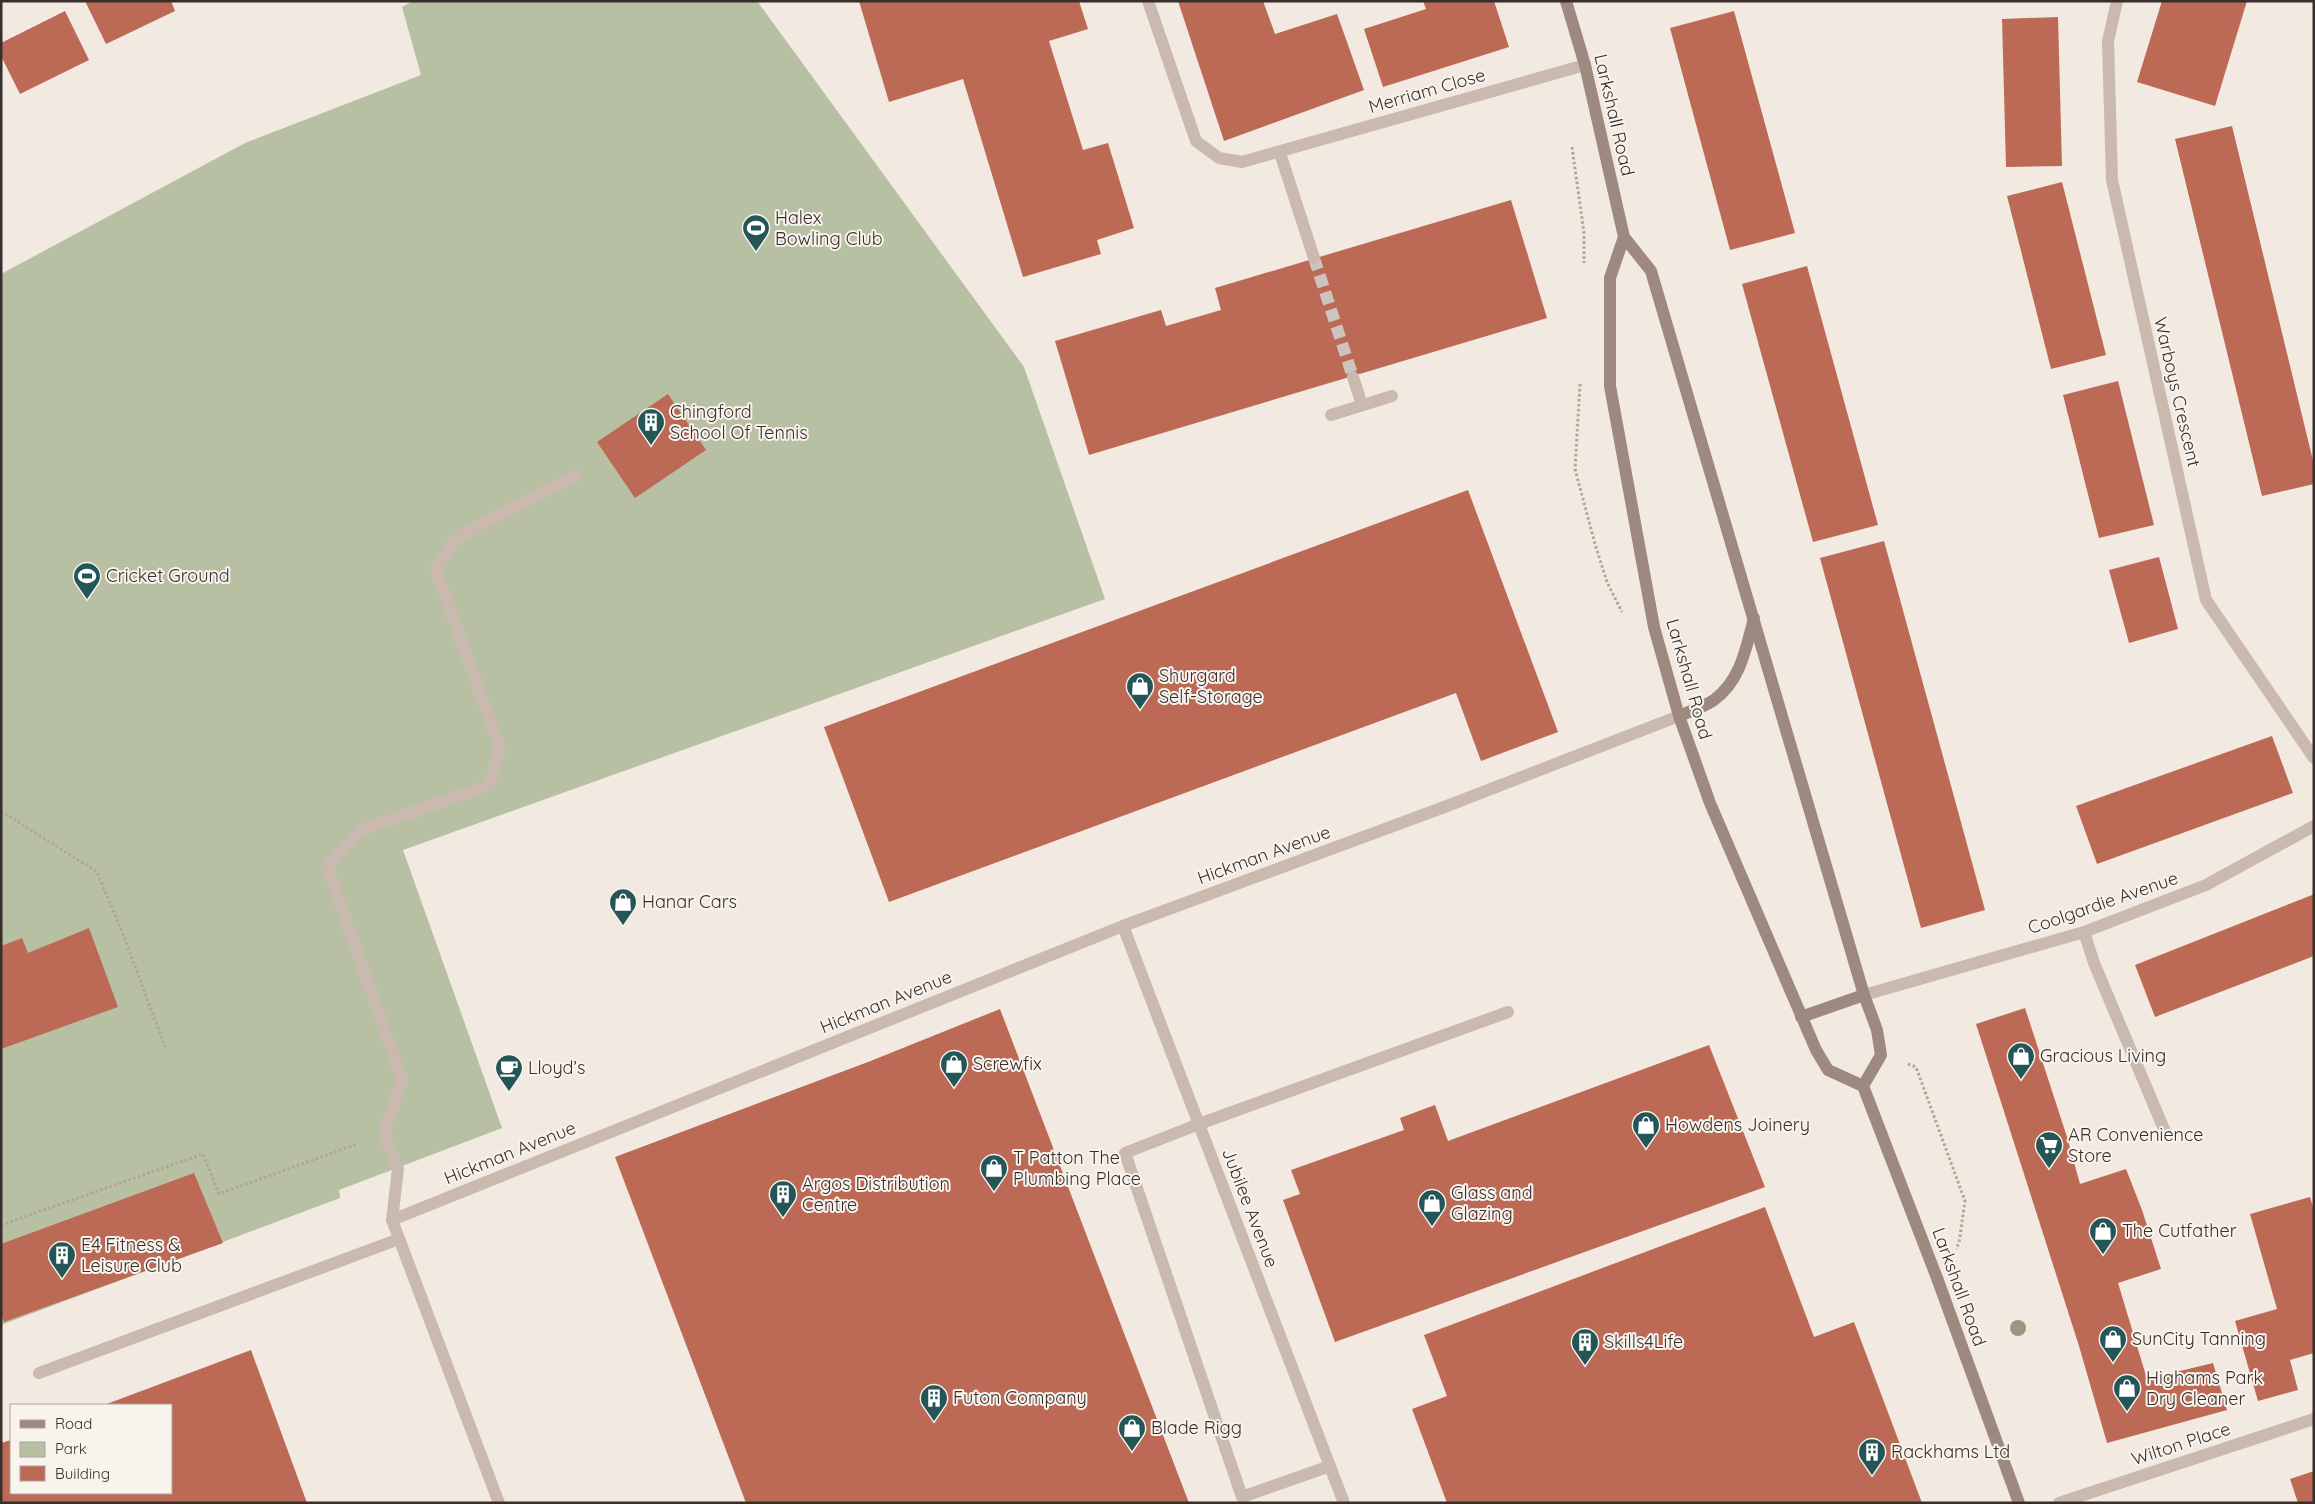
<svg xmlns="http://www.w3.org/2000/svg" width="2315" height="1504" viewBox="0 0 2315 1504" font-family="Quicksand,sans-serif">
<style>
.green{fill:#b7c0a2}
.building{fill:#bc6956}
.lines{fill:none;stroke-linecap:round;stroke-linejoin:round}
.street-tunnel{stroke:#cdc4bd;stroke-width:12;stroke-dasharray:12 6;stroke-linecap:butt}
.path{stroke:#b5a398;stroke-width:3;stroke-dasharray:2.5 2.5;stroke-linecap:butt}
.lane{stroke:#c9b9ae;stroke-width:12}
.street{stroke:#c9b9ae;stroke-width:12}
.secondary{stroke:#9d897f;stroke-width:12}
.tree{fill:#969880}
.labels{text-anchor:middle;stroke-width:4;stroke-linejoin:round;paint-order:stroke}
.street-label{font-size:18px;fill:#382f2c;stroke:#f9f3ee}
.poi-label{font-size:18px;fill:#382f2c;stroke:#f9f3ee;text-anchor:start}
</style>
<rect width="100%" height="100%" fill="#f2e9e1"/>
<path class="green" d="M413 1H757L1024 367 1105 599 403 850 502 1128 339 1190 340 1198 1 1325V274L245 143 421 75 402 7Z"/>
<g class="building">
<path d="M85 1H171L175 11 106 44Z"/>
<path d="M859 1H1079L1088 29 1049 41 1083 150 1108 143 1134 228 1097 240 1101 254 1023 277 963 79 889 102Z"/>
<path d="M1178 1H1263L1275 34 1337 14 1364 90 1224 141Z"/>
<path d="M1423 1H1494L1509 47 1383 87 1364 29 1426 9Z"/>
<path d="M2162 1H2247L2215 106 2137 82Z"/>
<path d="M65 11 89 60 20 94 1 56V43Z"/>
<path d="M1734 11 1795 233 1730 250 1670 28Z"/>
<path d="M2058 17 2062 166 2006 167 2002 19Z"/>
<path d="M2232 126 2314 465V484L2262 496 2175 139Z"/>
<path d="M2062 182 2106 355 2051 369 2007 196Z"/>
<path d="M1511 200 1547 318 1089 455 1055 341 1161 310 1166 326 1221 310 1215 288Z"/>
<path d="M1807 266 1878 525 1813 542 1742 284Z"/>
<path d="M2118 381 2154 525 2099 538 2063 395Z"/>
<path d="M668 394 706 450 635 498 597 442Z"/>
<path d="M1468 490 1558 732 1481 761 1456 693 889 902 824 727Z"/>
<path d="M1884 541 1985 910 1921 928 1820 558Z"/>
<path d="M2159 557 2178 629 2129 643 2109 570Z"/>
<path d="M2272 736 2293 793 2097 864 2076 806Z"/>
<path d="M2312 895H2314V956L2155 1017 2135 965Z"/>
<path d="M89 928 118 1007 1 1049V946L22 938 28 953Z"/>
<path d="M2025 1008 2067 1137 2080 1184 2126 1169 2142 1210 2161 1269 2118 1283 2147 1379 2213 1363 2227 1410 2107 1443 2079 1346 1976 1024Z"/>
<path d="M1000 1009 1189 1503H746L615 1157 868 1062Z"/>
<path d="M1709 1045 1765 1187 1335 1342 1283 1200 1300 1194 1291 1170 1404 1130 1400 1118 1435 1105 1448 1141Z"/>
<path d="M194 1173 223 1243 4 1322 1 1314V1244Z"/>
<path d="M2310 1197 2314 1210V1353L2290 1360 2298 1390 2258 1401 2235 1321 2277 1309 2250 1214Z"/>
<path d="M1765 1207 1814 1337 1854 1322 1922 1503H1447L1412 1409 1447 1396 1424 1335Z"/>
<path d="M251 1350 307 1503H1V1443L11 1440V1493H171V1405H104Z"/>
<path d="M2314 1471V1503H2298L2290 1479Z"/>
</g>
<g class="lines">
<path class="street-tunnel" d="M1314 258 1353 377"/>
<g class="path">
<path d="M1572 147 1584 233V263"/>
<path d="M1580 384 1575 469 1595 544 1607 582 1622 612"/>
<path d="M1 811 97 872 123 934 165 1047"/>
<path d="M1908 1064 1916 1067 1965 1201 1959 1243 1956 1249"/>
<path d="M1 1225 203 1154 219 1194 357 1144"/>
</g>
<g class="lane">
<path d="M1331 415 1392 396"/>
<path d="M392 1220 398 1169 384 1134 402 1080 327 866 362 830 489 785 500 749 436 570 456 538 577 475"/>
<path d="M39 1373 399 1239"/>
<path d="M1330 1466 1242 1497 1125 1153 1199 1124 1508 1012"/>
</g>
<g class="street">
<path d="M1148 1 1196 141 1219 158 1242 162 1585 65"/>
<path d="M2117 1 2108 41 2112 180 2206 600 2314 758"/>
<path d="M1280 153 1314 258"/>
<path d="M1353 377 1362 405"/>
<path d="M1123 926 1344 1503"/>
<path d="M2084 932 2094 963 2166 1134"/>
<path d="M1864 995 2084 932 2206 885 2314 826"/>
<path d="M499 1503 392 1220 1123 926 1447 806 1679 716"/>
<path d="M2059 1503 2314 1419"/>
</g>
<g class="secondary">
<path d="M1566 1 1585 65 1624 237 1651 271 1864 995 1877 1030 1881 1055 1863 1086"/>
<path d="M1624 237 1610 278V386L1654 627 1679 716 1710 803 1816 1050 1828 1070 1863 1086 1937 1278 2019 1503"/>
<path d="M1679 716C1690 711 1704 707 1714 700 1741 680 1746 648 1754 618"/>
<path d="M1801 1017 1864 995"/>
</g>
</g>
<circle class="tree" cx="2018" cy="1328" r="8"/>
<defs>
<g id="stadium-pin" transform="scale(1.4375)"><path d="M0 17L-7.5 6A9.5 9.5 0 1 1 7.5 6Z" fill="#245657" stroke="#f9f3ee"/><path d="M0-5a6.5 5 0 1 0 0 10a6.5 5 0 1 0 0-10ZM-3.5-1.8h7v3.6h-7Z" fill="#fff"/></g>
<g id="building-pin" transform="scale(1.4375)"><path d="M0 17L-7.5 6A9.5 9.5 0 1 1 7.5 6Z" fill="#245657" stroke="#f9f3ee"/><path d="M-4-6H4V6H1V3H-1V6H-4ZM-2.5-4.3h1.7v1.8h-1.7ZM.8-4.3h1.7v1.8H.8ZM-2.5-1h1.7V.8h-1.7ZM.8-1h1.7V.8H.8Z" fill="#fff"/></g>
<g id="shop-pin" transform="scale(1.4375)"><path d="M0 17L-7.5 6A9.5 9.5 0 1 1 7.5 6Z" fill="#245657" stroke="#f9f3ee"/><path d="M-5-2.5h2.3a2.7 3.5 0 0 1 5.4 0H5L5.5 6h-11ZM-1.5-2.5h3a1.5 2.3 0 0 0-3 0Z" fill="#fff"/></g>
<g id="cafe-pin" transform="scale(1.4375)"><path d="M0 17L-7.5 6A9.5 9.5 0 1 1 7.5 6Z" fill="#245657" stroke="#f9f3ee"/><path d="M-5.5-4.5H6V0H3Q3 3.5 0 3.5H-2.5Q-5.5 3.5-5.5 0ZM3-3.2v2h1.7v-2ZM-6 4.5H4V6H-6Z" fill="#fff"/></g>
<g id="supermarket-pin" transform="scale(1.4375)"><path d="M0 17L-7.5 6A9.5 9.5 0 1 1 7.5 6Z" fill="#245657" stroke="#f9f3ee"/><path d="M-6-5.5h2.5l.6 2H6L4.5 2H-2.5L-4.4-4H-6ZM-1.5 3.2a1.3 1.3 0 1 0 .1 0ZM3 3.2a1.3 1.3 0 1 0 .1 0Z" fill="#fff"/></g>
</defs>
<g fill-rule="evenodd">
<use href="#stadium-pin" x="756" y="228"/>
<use href="#building-pin" x="651" y="422"/>
<use href="#stadium-pin" x="87" y="576"/>
<use href="#shop-pin" x="1140" y="686"/>
<use href="#shop-pin" x="623" y="902"/>
<use href="#shop-pin" x="2021" y="1056"/>
<use href="#shop-pin" x="954" y="1064"/>
<use href="#cafe-pin" x="509" y="1068"/>
<use href="#shop-pin" x="1646" y="1125"/>
<use href="#supermarket-pin" x="2049" y="1145"/>
<use href="#shop-pin" x="994" y="1168"/>
<use href="#building-pin" x="783" y="1194"/>
<use href="#shop-pin" x="1432" y="1203"/>
<use href="#shop-pin" x="2103" y="1231"/>
<use href="#building-pin" x="62" y="1255"/>
<use href="#shop-pin" x="2113" y="1339"/>
<use href="#building-pin" x="1585" y="1342"/>
<use href="#shop-pin" x="2127" y="1388"/>
<use href="#building-pin" x="934" y="1398"/>
<use href="#shop-pin" x="1132" y="1428"/>
<use href="#building-pin" x="1872" y="1452"/>
</g>
<g class="labels">
<g class="street-label">
<text transform="translate(1427 91) rotate(-16)" y="6">Merriam Close</text>
<text transform="translate(1614 115) rotate(77)" y="6">Larkshall Road</text>
<text transform="translate(2177 392) rotate(77)" y="6">Warboys Crescent</text>
<text transform="translate(1689 679) rotate(74)" y="6">Larkshall Road</text>
<text transform="translate(1264 855) rotate(-20)" y="6">Hickman Avenue</text>
<text transform="translate(2103 903) rotate(-19)" y="6">Coolgardie Avenue</text>
<text transform="translate(886 1002) rotate(-22)" y="6">Hickman Avenue</text>
<text transform="translate(510 1153) rotate(-22)" y="6">Hickman Avenue</text>
<text transform="translate(1250 1208) rotate(69)" y="6">Jubilee Avenue</text>
<text transform="translate(1959 1287) rotate(70)" y="6">Larkshall Road</text>
<text transform="translate(2181 1444) rotate(-18)" y="6">Wilton Place</text>
</g>
<g class="poi-label">
<text x="775" y="224">Halex<tspan x="775" dy="21">Bowling Club</tspan></text>
<text x="670" y="418">Chingford<tspan x="670" dy="21">School Of Tennis</tspan></text>
<text x="106" y="582">Cricket Ground</text>
<text x="1159" y="682">Shurgard<tspan x="1159" dy="21">Self-Storage</tspan></text>
<text x="642" y="908">Hanar Cars</text>
<text x="2040" y="1062">Gracious Living</text>
<text x="973" y="1070">Screwfix</text>
<text x="528" y="1074">Lloyd’s</text>
<text x="1665" y="1131">Howdens Joinery</text>
<text x="2068" y="1141">AR Convenience<tspan x="2068" dy="21">Store</tspan></text>
<text x="1013" y="1164">T Patton The<tspan x="1013" dy="21">Plumbing Place</tspan></text>
<text x="802" y="1190">Argos Distribution<tspan x="802" dy="21">Centre</tspan></text>
<text x="1451" y="1199">Glass and<tspan x="1451" dy="21">Glazing</tspan></text>
<text x="2122" y="1237">The Cutfather</text>
<text x="81" y="1251">E4 Fitness &amp;<tspan x="81" dy="21">Leisure Club</tspan></text>
<text x="2132" y="1345">SunCity Tanning</text>
<text x="1604" y="1348">Skills4Life</text>
<text x="2146" y="1384">Highams Park<tspan x="2146" dy="21">Dry Cleaner</tspan></text>
<text x="953" y="1404">Futon Company</text>
<text x="1151" y="1434">Blade Rigg</text>
<text x="1891" y="1458">Rackhams Ltd</text>
</g>
</g>
<rect width="2315" height="1504" fill="none" stroke="#382f2c" stroke-width="5"/>
<rect x="10" y="1404" width="162" height="90" fill="#f9f3ee" stroke="#aca5a0"/>
<rect x="20" y="1420" width="25" height="8" fill="#9d897f" stroke="#aca5a0"/>
<text x="55" y="1429" font-size="15" fill="#382f2c">Road</text>
<rect x="20" y="1442" width="25" height="15" fill="#b7c0a2" stroke="#aca5a0"/>
<text x="55" y="1454" font-size="15" fill="#382f2c">Park</text>
<rect x="20" y="1466" width="25" height="15" fill="#bc6956" stroke="#aca5a0"/>
<text x="55" y="1479" font-size="15" fill="#382f2c">Building</text>
</svg>
